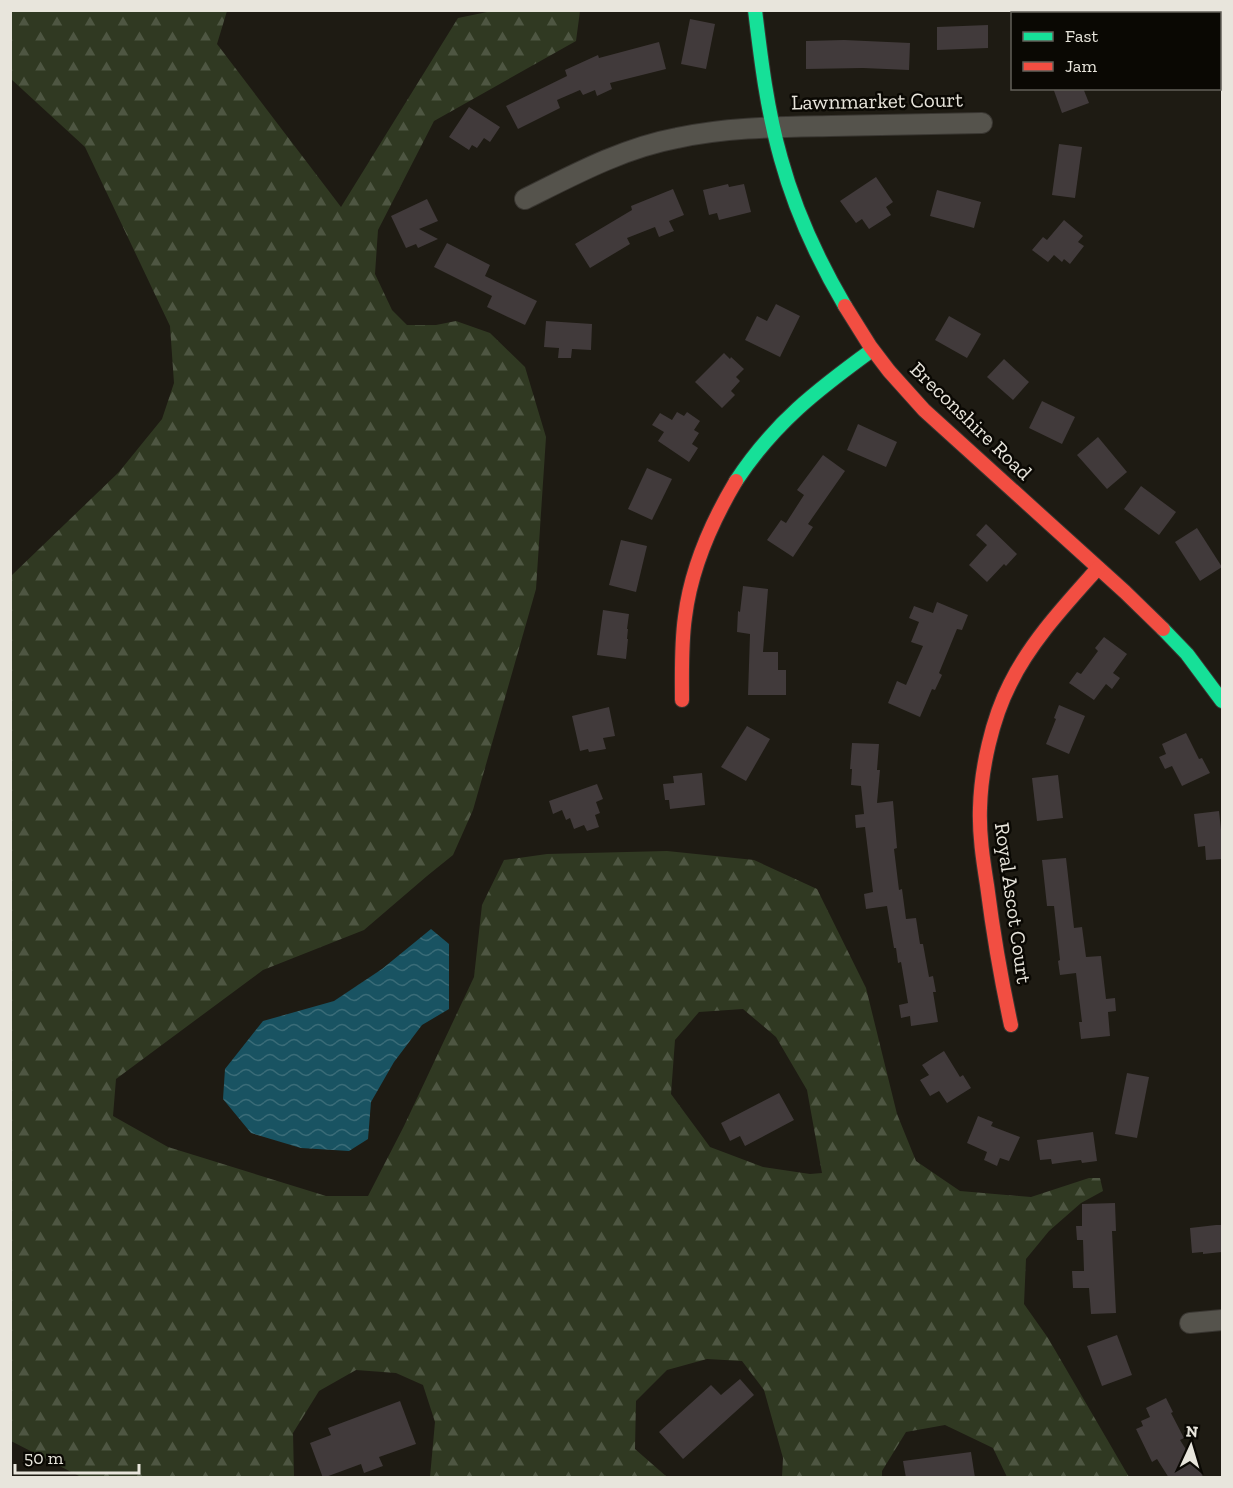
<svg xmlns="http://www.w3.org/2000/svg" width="1233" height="1488" viewBox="0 0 1233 1488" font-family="'Zilla Slab',serif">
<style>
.forest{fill:url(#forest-firs);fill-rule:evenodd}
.water{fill:url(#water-waves)}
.building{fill:#413a3b}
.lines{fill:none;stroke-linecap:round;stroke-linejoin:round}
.street-casing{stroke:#393631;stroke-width:22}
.fast-casing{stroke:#393631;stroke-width:16}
.jam-casing{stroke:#393631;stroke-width:16}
.street{stroke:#55534c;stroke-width:20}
.fast{stroke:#16e098;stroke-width:14}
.jam{stroke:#f24e42;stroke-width:14}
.labels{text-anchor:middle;stroke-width:5;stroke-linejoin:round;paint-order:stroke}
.street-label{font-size:21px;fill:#e8e5dc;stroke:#0a0803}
</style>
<defs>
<pattern id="forest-firs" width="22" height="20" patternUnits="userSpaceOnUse" patternTransform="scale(1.5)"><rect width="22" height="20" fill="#303922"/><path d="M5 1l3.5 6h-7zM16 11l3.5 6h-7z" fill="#4e5642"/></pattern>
<pattern id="water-waves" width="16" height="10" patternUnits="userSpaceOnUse" patternTransform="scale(1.5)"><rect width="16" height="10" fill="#195362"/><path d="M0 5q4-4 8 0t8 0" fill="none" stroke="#3a6c78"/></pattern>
</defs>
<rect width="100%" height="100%" fill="#1e1b13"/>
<path class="forest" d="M492 11H580L576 41 434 121 378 230 375 274 392 310 407 325H436L456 321 490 333 525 367 546 437 536 589 473 810 453 855 427 876 364 930 263 970 116 1079 113 1116 168 1147 326 1196H368L404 1126 474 977 482 905 504 860 547 854 667 851 754 860 817 889 866 988 897 1114 916 1161 960 1191 1031 1197 1089 1178H1100L1103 1191 1081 1203 1049 1231 1026 1259 1024 1304 1048 1338 1129 1477H1007L993 1448 945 1425 906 1432 882 1471V1477H782L783 1458 764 1390 742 1361 707 1359 667 1370 636 1401 635 1449 667 1477H430L435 1422 423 1385 396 1373 356 1370 319 1391 293 1433 294 1477H81L11 1441V576L119 472 162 419 174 383 170 326 85 147 11 79V11H227L217 44 341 207 458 18ZM743 1009 776 1037 807 1090 822 1173 810 1174 763 1167 710 1147 671 1094 675 1040 699 1012Z"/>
<path class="water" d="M431 929 449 944V1009L422 1025 394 1062 371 1102 368 1139 349 1151 301 1148 251 1133 223 1099 225 1069 263 1021 334 1001 382 969Z"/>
<g class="building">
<path d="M690 19 715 24 706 69 681 64Z"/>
<path d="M988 25V48L937 50V27Z"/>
<path d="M844 40 910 43 909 70 863 68 806 69V41Z"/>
<path d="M659 42 666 69 610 83 612 89 597 96 595 90 583 95 580 90 557 100 560 108 518 129 506 106 567 76 565 70 598 55 599 58Z"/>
<path d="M1053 88H1083L1089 103 1062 113Z"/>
<path d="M469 107 500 127 490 142 484 138 477 148 472 145 469 150 449 137Z"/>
<path d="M1059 144 1082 147 1075 198 1052 195Z"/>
<path d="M876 177 893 202 886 207 891 215 869 229 862 219 856 223 840 201Z"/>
<path d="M728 184 729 187 744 184 751 212 719 220 717 213 709 215 703 190Z"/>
<path d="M673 189 684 215 669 221 674 231 659 237 655 227 627 238 630 244 590 268 575 244 632 210 631 206Z"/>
<path d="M937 190 981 202 974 228 930 216Z"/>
<path d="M427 199 438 221 419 229 438 239 418 248 416 244 406 248 391 216Z"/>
<path d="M1064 220 1083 236 1078 242 1084 246 1070 264 1064 259 1062 262 1054 255 1048 262 1032 250 1043 237 1047 240Z"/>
<path d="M447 243 490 265 485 276 537 301 525 325 487 307 492 296 434 267Z"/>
<path d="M776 304 800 316 780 357 745 340 757 316 767 321Z"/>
<path d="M949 316 981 334 967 358 935 340Z"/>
<path d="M546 321 592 324 591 350 572 349 571 358H558L559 348 544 347Z"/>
<path d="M724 353 730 359 731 357 744 369 736 377 740 381 731 391 735 395 722 408 695 382Z"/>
<path d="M1004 359 1029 382 1013 400 987 377Z"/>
<path d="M1042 401 1075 417 1062 444 1029 428Z"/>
<path d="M677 412 684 416 687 412 700 421 694 430 699 433 692 444 698 448 689 462 658 441 664 432 652 425 660 413 672 420Z"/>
<path d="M858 424 897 442 886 467 847 450Z"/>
<path d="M1098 437 1127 472 1107 489 1077 455Z"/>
<path d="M823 455 845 471 808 524 813 527 793 557 767 540 781 520 786 523 804 495 797 490Z"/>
<path d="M647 468 672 479 652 520 628 509Z"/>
<path d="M1141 486 1176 512 1159 535 1124 509Z"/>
<path d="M986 524 1017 554 1006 566 1004 564 987 582 969 565 987 545 976 535Z"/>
<path d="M1197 528 1222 567 1200 581 1175 542Z"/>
<path d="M621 540 647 546 636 592 609 585Z"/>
<path d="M743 586 768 589 763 652H778V670H786V695H748L750 634 737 632 738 611 740 612Z"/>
<path d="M937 602 968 615 962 630 957 629 939 673 942 675 935 690 932 689 920 717 888 703 897 681 906 685 923 646 911 642 919 622 909 618 914 606 933 613Z"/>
<path d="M603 610 629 614 627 629H628L627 639H628L626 659 597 655Z"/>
<path d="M1104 637 1127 654 1113 673 1120 678 1112 689 1106 684 1094 700 1069 683 1077 672 1081 674 1098 651 1095 648Z"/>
<path d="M1059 705 1085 716 1069 754 1046 744 1056 719 1054 718Z"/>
<path d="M609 707 615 736 603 738 606 749 589 752 588 749 580 751 572 716Z"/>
<path d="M747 726 770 739 746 781 721 767Z"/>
<path d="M1186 733 1199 759 1202 758 1210 773 1182 786 1172 766 1165 769 1159 757 1166 754 1162 744Z"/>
<path d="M852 743 879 744 877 770H880L877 803 893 801 897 848 894 849 899 890 902 889 906 919 916 918 920 944H923L929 977 933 976 936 992H933L938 1022 911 1026 910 1016 901 1018 899 1005 908 1003 901 962 898 963 896 948H894L887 906 866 909 864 894 873 892 865 827 856 828 855 815 864 814 861 786 851 785 852 769H850Z"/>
<path d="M702 773 705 805 670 809 669 800H665L663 784 674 783 673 776Z"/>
<path d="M1058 775 1063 818 1037 821 1032 778Z"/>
<path d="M597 784 603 799 596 802 600 813 595 815 599 827 587 831 584 825 574 829 570 818 566 820 562 810 553 814 549 801Z"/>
<path d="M1219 811 1222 839V859L1206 860 1205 846 1198 847 1194 814Z"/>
<path d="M1066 858 1074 928 1082 927 1086 957 1101 956 1106 999 1115 998 1116 1011 1108 1012 1110 1036 1081 1039 1079 1022H1082L1076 973 1060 975 1058 961 1060 960 1054 906H1047L1042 860Z"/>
<path d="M944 1051 960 1077 963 1075 971 1088 947 1103 939 1091 930 1096 920 1080 929 1075 922 1065Z"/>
<path d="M1127 1073 1149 1077 1137 1138 1115 1134Z"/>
<path d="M779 1093 794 1120 745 1146 740 1136 730 1141 721 1123Z"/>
<path d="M978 1116 993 1122 991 1126 1020 1137 1009 1161 1000 1158 997 1166 984 1160 987 1152 967 1143Z"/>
<path d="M1093 1132 1097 1161 1082 1163 1081 1160 1052 1164 1051 1159 1040 1160 1037 1140Z"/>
<path d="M1115 1203 1116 1231H1112L1116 1313 1091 1314 1089 1288H1073L1072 1271H1084L1083 1240H1077L1076 1226H1082V1204Z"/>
<path d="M1216 1225H1222V1252L1203 1254V1252L1192 1253 1190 1228Z"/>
<path d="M1117 1335 1132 1375 1102 1386 1087 1346Z"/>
<path d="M740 1379 754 1395 683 1459 659 1432 711 1385 721 1395Z"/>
<path d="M1166 1398 1173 1412 1171 1413 1184 1438 1180 1440 1204 1478H1169L1157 1459 1152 1462 1136 1429 1143 1426 1141 1421 1150 1417 1146 1408Z"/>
<path d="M400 1401 416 1444 379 1457 383 1466 364 1473 361 1464 323 1478 310 1443 331 1435 328 1428Z"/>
<path d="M971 1452 975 1478H906L903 1461Z"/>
</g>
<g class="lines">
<g class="street-casing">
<g id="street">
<path d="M525 199C573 175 623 148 677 138 728 127 779 127 831 126 881 125 932 124 982 123"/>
<path d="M1190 1323 1222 1320"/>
</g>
</g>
<g class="fast-casing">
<g id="fast">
<path d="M755 10C761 60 767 110 781 159 795 210 818 260 845 306"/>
<path d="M736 481C774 423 817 390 872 350"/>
<path d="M1163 629 1187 654 1222 701"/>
</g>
</g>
<g class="jam-casing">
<g id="jam">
<path d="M845 306 870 346 889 371 924 410 1125 592 1163 629"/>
<path d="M682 700C682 672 681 645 685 617 691 568 711 523 736 481"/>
<path d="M1011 1025C1001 979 993 932 987 885 983 860 979 834 980 808 981 769 992 719 1010 684 1031 641 1066 604 1098 568"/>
</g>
</g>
<use href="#street" class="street"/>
<use href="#fast" class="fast"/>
<use href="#jam" class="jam"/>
</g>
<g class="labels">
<g class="street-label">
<text transform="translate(877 101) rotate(-1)" y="7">Lawnmarket Court</text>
<text transform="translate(971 421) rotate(44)" y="7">Breconshire Road</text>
<text transform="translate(1013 903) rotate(82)" y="7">Royal Ascot Court</text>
</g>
</g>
<rect width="1233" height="1488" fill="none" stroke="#e8e5dc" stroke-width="24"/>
<rect x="1011" y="12" width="210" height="78" fill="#0a0803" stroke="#63605a" stroke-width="1.5"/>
<rect x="1023" y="32" width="30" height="9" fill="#16e098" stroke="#63605a" stroke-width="1.5"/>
<text x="1065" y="42" font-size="18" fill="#e8e5dc">Fast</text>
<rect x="1023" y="62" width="30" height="9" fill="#f24e42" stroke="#63605a" stroke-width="1.5"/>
<text x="1065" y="72" font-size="18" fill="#e8e5dc">Jam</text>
<g transform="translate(1191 1446) rotate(4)" stroke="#0a0803" stroke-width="4.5" paint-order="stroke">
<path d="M0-4.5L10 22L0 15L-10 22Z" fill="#e8e5dc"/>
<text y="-9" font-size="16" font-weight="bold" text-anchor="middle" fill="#e8e5dc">N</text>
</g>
<path d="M15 1464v9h124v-9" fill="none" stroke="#e8e5dc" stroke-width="3"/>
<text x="24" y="1464" font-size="18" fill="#e8e5dc" stroke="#0a0803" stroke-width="4.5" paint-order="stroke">50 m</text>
</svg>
